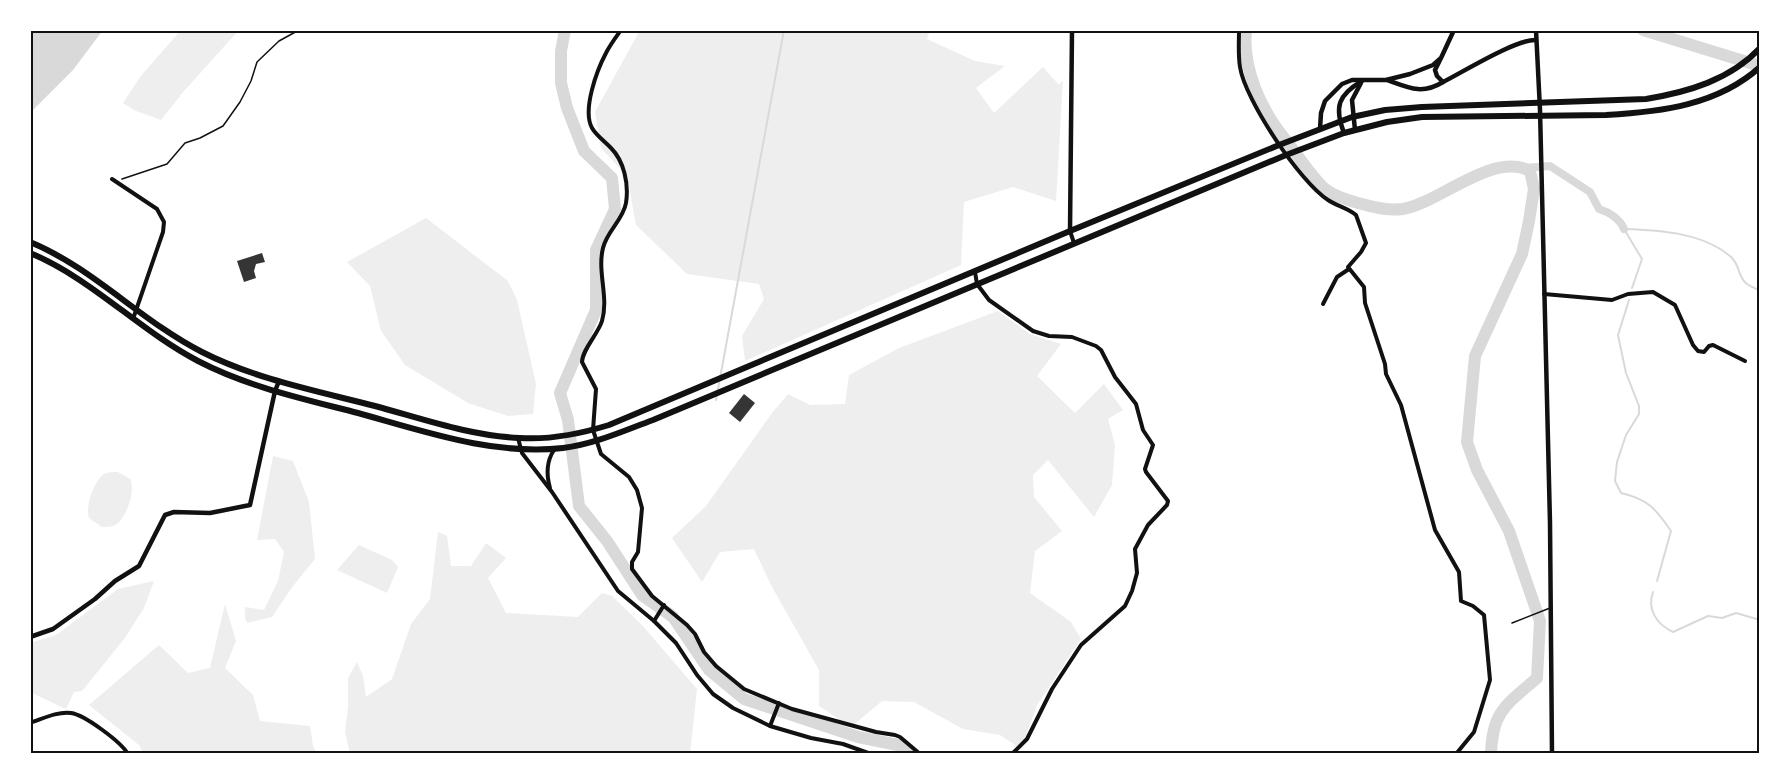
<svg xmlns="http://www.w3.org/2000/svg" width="1790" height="784" viewBox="0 0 1790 784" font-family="'PT Sans Narrow',sans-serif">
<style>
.green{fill:#eee}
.water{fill:#d9d9d9}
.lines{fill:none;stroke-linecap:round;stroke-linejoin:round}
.stream{stroke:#d9d9d9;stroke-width:2}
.canal{stroke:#d9d9d9;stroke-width:8}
.river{stroke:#d9d9d9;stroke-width:12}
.building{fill:#353535}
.path{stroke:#111;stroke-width:1.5}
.service{stroke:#111;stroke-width:1.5}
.minor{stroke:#111;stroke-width:4}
.tertiary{stroke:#111;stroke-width:4.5}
.primary{stroke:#111;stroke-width:6}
.neatline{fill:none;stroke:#111;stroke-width:2}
</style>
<rect width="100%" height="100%" fill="#fff"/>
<g class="green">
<path d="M181 30H239L184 91 161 120 136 111 123 103 140 77Z"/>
<path d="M640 30H930L927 39 975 61 1005 66 976 88 994 113 1043 67 1059 85 1063 80 1056 201 1013 187 964 202 961 265 745 361 742 336 764 299 759 284 687 274 636 225 627 176 601 148 595 112Z"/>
<path d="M426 218 508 281 517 300 536 384 533 414 508 416 468 403 405 365 381 331 370 286 347 262Z"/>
<path d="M998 311 1030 334 1061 344 1037 376 1075 413 1104 384 1123 410 1108 419 1115 445 1112 485 1094 517 1048 460 1033 475 1034 497 1062 531 1035 551 1030 593 1071 622 1081 639 1037 705 1021 749 1000 735 963 729 914 702 882 701 851 727 819 706V670L772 587 754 549 720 552 702 582 672 538 706 506 772 413 788 394 810 405 845 404 849 375 899 348Z"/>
<path d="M273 456 293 461 309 502 315 559 293 586 272 617 247 623 245 618V607L264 610 278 581 284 552 275 539 257 540Z"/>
<path d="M118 472 130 479C136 490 127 516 117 524 112 527 107 527 102 527L89 518C85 506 94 481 104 474 109 472 113 472 118 472Z"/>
<path d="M438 532 447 536 451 566H471L486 543 506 558 488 578 506 613 578 617 602 593 612 596 642 625 697 689 690 754H350L345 732 348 707V678L357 662 363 676 366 697 392 679 411 624 430 599Z"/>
<path d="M359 545 392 560 398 567 387 593 337 570Z"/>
<path d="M154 581 144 608 124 639 82 691 74 692 66 709 30 692V643L56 635 118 589Z"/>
<path d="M225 604 236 641 225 668 253 695 260 721 310 726 313 746 317 754H144L139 745 89 705 159 645 188 673 210 668Z"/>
</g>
<path class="water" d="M30 30H103L73 70 30 113Z"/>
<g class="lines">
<g class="stream">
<path d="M1624 229C1660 230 1704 233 1731 257 1739 264 1738 274 1744 281 1747 286 1756 288 1760 291"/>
<path d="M1624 229 1642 259 1632 288"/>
<path d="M1629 300 1618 335 1626 373 1639 406V414L1626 435 1617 462 1615 481 1621 493C1648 499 1656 509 1671 531L1657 581"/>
<path d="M716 400 784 30"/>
<path d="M1653 592C1647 609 1656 624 1673 632L1708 616 1722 618 1736 613 1760 620"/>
</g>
<path class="canal" d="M1525 168 1550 166 1590 192 1599 209C1609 212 1620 219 1624 229"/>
<g class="river">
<path d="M565 30 561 51V83L567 108 584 151 612 178 615 209 596 250V310L560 393 568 420 579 506 607 541 642 595 673 617 709 670 744 699 858 737 898 745 912 754"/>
<path d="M1246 30C1242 68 1261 110 1285 139 1298 155 1310 175 1325 189 1334 196 1347 200 1358 203 1373 207 1388 211 1403 209 1439 203 1493 151 1530 171L1534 189 1529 221 1522 254 1475 356 1467 442 1477 470 1509 531 1540 621 1537 678C1507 704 1492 711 1491 754"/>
<path d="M1643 30 1760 66"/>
</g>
</g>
<g class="building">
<path d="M262 253 265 262 256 264 254 271 256 278 244 282 237 261Z"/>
<path d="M744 394 755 403 740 422 729 413Z"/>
</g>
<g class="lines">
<path class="path" d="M122 179 167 164 185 143 200 138 223 126 240 102 251 81 257 62 279 41 299 30"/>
<path class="service" d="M1512 623 1550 608"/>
<g class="minor">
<path d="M621 30C616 37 610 45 606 53 597 70 582 110 592 128 596 135 604 141 611 148 624 161 629 184 626 203 623 220 607 231 603 248 597 272 609 297 602 321 598 334 582 350 582 362L596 389 593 430 601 454 629 477 637 490 642 508 638 552 632 562V569L652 596 687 625 695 634 704 652 716 666 744 689 792 709 876 732 895 735 900 737 920 754"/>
<path d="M1239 30C1239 42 1238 55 1240 67 1245 100 1300 182 1328 200 1337 206 1348 208 1356 215L1366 243 1361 252 1348 267 1364 287 1365 303 1385 364 1386 374 1401 405 1435 530 1459 572 1461 601 1473 606 1484 615 1490 680 1474 732 1456 754"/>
<path d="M112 179 157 209 164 222 163 232 133 319"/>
<path d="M1070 231 1074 243"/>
<path d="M975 272 977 284 989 300 1033 331 1049 336 1072 337 1096 346 1101 350 1115 377 1136 404 1143 430 1153 445 1145 469 1146 472 1168 501 1167 505 1148 525 1135 549 1137 573 1132 591 1125 606 1081 645 1052 689 1027 739 1012 754"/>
<path d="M1544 294 1612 300 1628 294 1653 292 1675 305 1693 345 1698 351 1704 352 1709 346 1713 345 1745 361"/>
<path d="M1323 304 1337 277 1349 269"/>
<path d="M518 438 522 453 552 492 618 591 654 621 676 643 697 675 713 694 733 708 770 726 811 738 843 744 871 754"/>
<path d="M550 488C546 474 546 462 554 450"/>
<path d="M654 621 664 605"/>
<path d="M30 723C42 719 58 711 71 713 85 715 121 742 128 754"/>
<path d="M770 726 779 703"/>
</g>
<g class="tertiary">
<path d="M1536 30 1540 110 1550 523 1552 754"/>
<path d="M1440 60 1435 70 1437 76 1443 82C1463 72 1516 39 1536 40"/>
<path d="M1387 80C1409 88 1422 95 1443 82"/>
<path d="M1320 129 1321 113 1325 101 1342 84 1352 80H1386L1410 74 1433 65 1441 58 1454 30"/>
<path d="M1355 130 1352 100 1361 83"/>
<path d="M1344 133C1334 107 1338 95 1362 81"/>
<path d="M1070 231 1072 30"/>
<path d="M30 637 53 629 95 599 115 581 139 566 165 515 174 512 210 513 250 505 275 391 279 381"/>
</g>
<g class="primary">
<path d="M30 242C93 268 141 321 202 352 255 379 317 391 375 406 423 419 471 436 520 438 551 440 580 434 609 425L1070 231 1279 145 1352 117 1385 110 1422 107 1646 99C1688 92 1730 80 1760 48"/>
<path d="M30 253C91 278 140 331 198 361 248 387 304 399 358 413 423 431 494 456 563 448 595 444 623 431 653 420L1286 155 1344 133 1387 122 1422 117 1606 115C1661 112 1718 105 1760 67"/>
</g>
</g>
<rect width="1790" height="784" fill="none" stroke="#ffffff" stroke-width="63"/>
<rect x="32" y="32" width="1726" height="720" class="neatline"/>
</svg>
